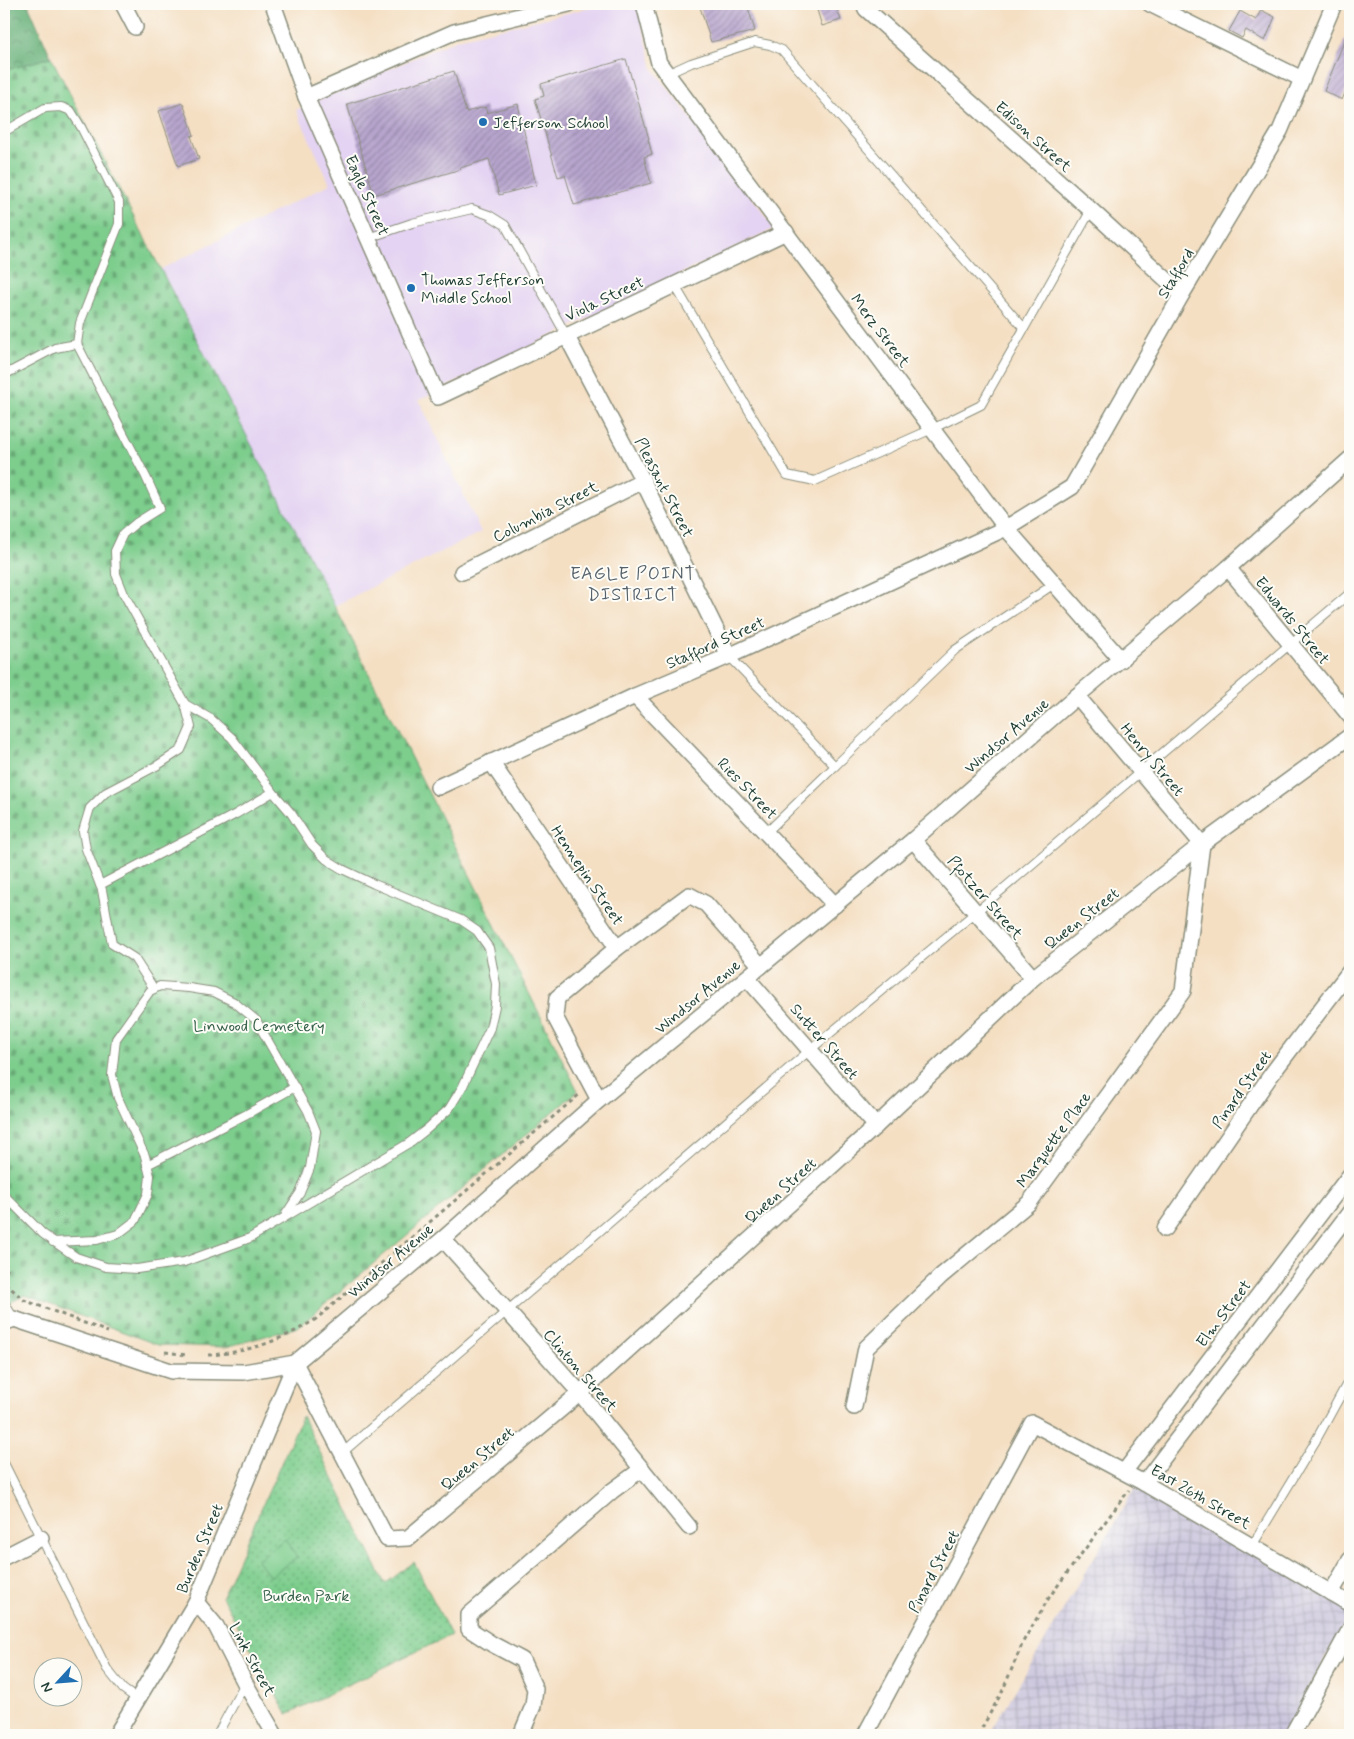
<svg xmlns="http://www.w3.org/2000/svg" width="1354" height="1739" viewBox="0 0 1354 1739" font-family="Mynerve,sans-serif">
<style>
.built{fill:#e4d3f2}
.industrial{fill:url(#industrial-grid)}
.forest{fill:url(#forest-crowns);stroke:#427656}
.cemetery{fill:url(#cemetery-stones);stroke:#4e8560}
.park{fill:url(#park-dots);stroke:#4e8560}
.pitch{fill:#7dcd8d;stroke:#4e8560}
.building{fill:url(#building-hatch)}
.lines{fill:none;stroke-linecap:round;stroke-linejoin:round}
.service-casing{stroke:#8a8e7c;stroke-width:10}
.minor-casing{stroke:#8a8e7c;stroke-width:18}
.path{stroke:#8a8e7c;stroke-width:3;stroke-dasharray:4 4;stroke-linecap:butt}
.service{stroke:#fff;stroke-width:8}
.minor{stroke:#fff;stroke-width:15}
.poi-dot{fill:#1f6fb2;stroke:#fdfcf7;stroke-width:2}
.labels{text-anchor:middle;stroke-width:4;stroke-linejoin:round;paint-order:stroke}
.poi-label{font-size:16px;fill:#1f3d34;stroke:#fdfcf7;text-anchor:start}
.street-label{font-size:16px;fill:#1f3d34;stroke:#fdfcf7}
.park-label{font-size:16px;fill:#36614a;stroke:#fdfcf7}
.neighbourhood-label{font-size:18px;letter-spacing:1px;fill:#55616a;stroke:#fdfcf7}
</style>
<defs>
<pattern id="industrial-grid" width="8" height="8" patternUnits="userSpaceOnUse" patternTransform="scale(1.25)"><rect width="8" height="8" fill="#c6c0da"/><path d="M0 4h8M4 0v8" fill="none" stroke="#a09db2"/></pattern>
<pattern id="forest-crowns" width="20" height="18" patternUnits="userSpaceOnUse" patternTransform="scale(1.25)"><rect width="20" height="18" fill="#66b078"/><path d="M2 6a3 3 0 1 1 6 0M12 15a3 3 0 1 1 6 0" fill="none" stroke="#539063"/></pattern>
<pattern id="cemetery-stones" width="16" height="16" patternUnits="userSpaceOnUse" patternTransform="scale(1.25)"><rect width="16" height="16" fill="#7dcd8d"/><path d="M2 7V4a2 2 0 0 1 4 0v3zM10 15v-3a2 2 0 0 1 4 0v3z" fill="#66a874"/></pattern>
<pattern id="park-dots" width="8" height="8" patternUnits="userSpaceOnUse" patternTransform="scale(1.25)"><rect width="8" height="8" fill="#7dcd8d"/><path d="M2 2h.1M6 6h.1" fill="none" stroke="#66a874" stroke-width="1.8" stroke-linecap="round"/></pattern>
<pattern id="building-hatch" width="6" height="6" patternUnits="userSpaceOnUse" patternTransform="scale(1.25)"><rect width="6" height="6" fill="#b8a5ce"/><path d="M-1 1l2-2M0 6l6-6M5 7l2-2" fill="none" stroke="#9588a8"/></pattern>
</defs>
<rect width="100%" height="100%" fill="#fdfcf7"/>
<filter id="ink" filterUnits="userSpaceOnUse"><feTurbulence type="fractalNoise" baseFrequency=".02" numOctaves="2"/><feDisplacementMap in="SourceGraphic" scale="10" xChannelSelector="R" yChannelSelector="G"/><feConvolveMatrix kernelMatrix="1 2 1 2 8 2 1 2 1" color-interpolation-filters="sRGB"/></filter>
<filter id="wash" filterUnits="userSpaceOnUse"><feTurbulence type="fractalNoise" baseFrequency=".0096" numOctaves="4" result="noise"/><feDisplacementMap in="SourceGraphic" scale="20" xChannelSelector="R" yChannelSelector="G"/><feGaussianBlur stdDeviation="1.12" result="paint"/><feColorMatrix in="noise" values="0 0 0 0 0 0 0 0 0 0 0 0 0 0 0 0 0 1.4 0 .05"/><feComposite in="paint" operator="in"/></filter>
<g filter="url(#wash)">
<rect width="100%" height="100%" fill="#f4dfc3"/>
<path class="built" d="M605 4H637L653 69 775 228 419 400 481 532 334 606 161 269 330 184 296 110 458 39Z"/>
<path class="industrial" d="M1137 1485 1350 1610V1613L1284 1735H989Z"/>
<path class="forest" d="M4 4H28L51 57 4 71Z"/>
<path class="cemetery" d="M51 57 348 632 578 1091 298 1327 226 1347 158 1345 25 1295 4 1306V71Z"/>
<path class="park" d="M302 1416 385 1584 414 1562 451 1635 287 1714 222 1597Z"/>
<path class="pitch" d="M285 1539 297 1557 270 1577 257 1560Z"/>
<g id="blocks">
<g class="building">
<path d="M699 4H747L755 31 711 42Z"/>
<path d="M836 6 841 20 822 26 817 10Z"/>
<path d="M1261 10 1275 17 1265 41 1246 30 1242 38 1229 31 1240 11 1256 20Z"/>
<path d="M1350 27V81L1342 100 1324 91Z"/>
<path d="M626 59 649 139H648L652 154 644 157 651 183 574 205 565 175 558 177 535 99 544 96 541 84Z"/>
<path d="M454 71 466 112 485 107 487 113 518 104 536 185 499 195 489 159 460 168 461 169 374 195 347 104Z"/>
<path d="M183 103 194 135 191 136 199 159 178 166 159 111Z"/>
</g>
</g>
</g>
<g filter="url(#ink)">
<use href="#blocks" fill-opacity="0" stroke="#8a8e7c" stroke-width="1"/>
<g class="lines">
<g class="service-casing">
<g id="service">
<path d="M667 74 691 63 755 42 770 45 782 50 1024 328"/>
<path d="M4 132 45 108 61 107 71 111 81 127 119 202V224L80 323 77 344 146 477 160 508 136 523 123 534 115 551 116 574 124 594 185 704 191 727 181 750 158 765 105 793 90 808 83 831 86 849 102 890 112 944 134 958 154 989"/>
<path d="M368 238 412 223 472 209 489 215 505 225 566 335"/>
<path d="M674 284 787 475 815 481 932 429 981 405 1091 210"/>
<path d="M4 375 55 348 77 344"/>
<path d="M729 656 835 766 955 650 1054 584"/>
<path d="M766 833 835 766"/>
<path d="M100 885 236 814 273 792"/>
<path d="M147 1165 245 1115 295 1087"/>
<path d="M4 1195 43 1234 76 1257 106 1267 137 1269 184 1262 250 1238 409 1143 427 1129 449 1109 463 1086 490 1028 495 1006 496 984 489 948 477 931 461 920 374 884 342 869 326 859 312 845 291 813 273 792 232 738 211 719 185 704"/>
<path d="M53 1242 97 1240 118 1234 135 1221 148 1194 150 1176 145 1156 118 1098 112 1075 116 1039 150 991 160 986 189 988 214 992 234 1002 256 1020 308 1111 316 1131 310 1168 300 1193 286 1214"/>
<path d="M4 1302 14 1319"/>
<path d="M342 1453 810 1050 976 912 1350 593"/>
<path d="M4 1463 107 1669 123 1689 137 1699"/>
<path d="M1252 1546 1315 1442 1350 1378"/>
<path d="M217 1735 245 1683"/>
</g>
</g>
<g class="minor-casing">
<g id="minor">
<path d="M123 4 135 27"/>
<path d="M273 4 306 97 438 397 786 232"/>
<path d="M644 4 659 63 1006 528 1121 660"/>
<path d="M864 4 866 9 1091 210 1182 294"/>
<path d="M1150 4 1302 79"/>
<path d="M306 97 454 32 569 4"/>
<path d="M566 335 643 481 729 656"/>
<path d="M1228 568 1350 716"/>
<path d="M462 572 643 481"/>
<path d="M635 696 835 905"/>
<path d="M491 762 617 948 557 998 555 1017 599 1100"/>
<path d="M438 787 635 696 729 656 1006 528 1072 487 1182 294 1280 131 1334 4"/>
<path d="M913 840 1033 978"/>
<path d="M617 948 689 895 706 904 761 966"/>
<path d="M747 978 876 1126"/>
<path d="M1165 1229 1271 1075 1350 971"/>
<path d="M443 1239 580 1393 689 1527"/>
<path d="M4 1323 14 1319 171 1371 244 1372 295 1363 443 1239 599 1100 913 840 1077 696 1228 568 1350 459"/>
<path d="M295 1363 387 1539 408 1538 580 1393 876 1126 1033 978 1202 844 1350 736"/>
<path d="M854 1407 866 1348 941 1276 1029 1203 1183 991 1202 844 1077 696"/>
<path d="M1124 1472 1350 1175"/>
<path d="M1144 1483 1350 1212"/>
<path d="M4 1557 41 1538"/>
<path d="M1331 1593 1350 1560"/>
<path d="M196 1602 216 1626 245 1683 275 1735"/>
<path d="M116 1735 196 1602 295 1363"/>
<path d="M521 1735 533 1706 535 1689 522 1660 492 1644 469 1629V1615L612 1491 642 1469"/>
<path d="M865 1735 1032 1423 1144 1483 1350 1604"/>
<path d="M1292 1735 1350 1629"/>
</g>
</g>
<g class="path">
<path d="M4 1262 8 1268 4 1275 5 1283 24 1300 108 1332"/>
<path d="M165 1352 187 1355"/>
<path d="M208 1355C247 1353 283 1340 316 1319L581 1093"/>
<path d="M978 1735 1002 1692 1024 1640 1050 1596 1129 1490"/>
</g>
<use href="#service" class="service"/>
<use href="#minor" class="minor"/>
</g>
</g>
<g class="poi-dot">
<circle cx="483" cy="122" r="5"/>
<circle cx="411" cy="288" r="5"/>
</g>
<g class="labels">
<g class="poi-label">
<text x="493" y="128">Jefferson School</text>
<text x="421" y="285">Thomas Jefferson<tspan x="421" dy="18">Middle School</tspan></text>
</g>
<g class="street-label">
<text transform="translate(1034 136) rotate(42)" y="6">Edison Street</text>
<text transform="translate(368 195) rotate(66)" y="6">Eagle Street</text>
<text transform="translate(1175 273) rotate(-59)" y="6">Stafford</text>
<text transform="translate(604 298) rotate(-25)" y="6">Viola Street</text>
<text transform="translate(881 330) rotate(53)" y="6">Merz Street</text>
<text transform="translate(665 487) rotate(63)" y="6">Pleasant Street</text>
<text transform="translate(545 511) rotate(-27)" y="6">Columbia Street</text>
<text transform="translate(1293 620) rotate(51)" y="6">Edwards Street</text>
<text transform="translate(715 642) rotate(-24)" y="6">Stafford Street</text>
<text transform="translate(1006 735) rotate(-41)" y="6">Windsor Avenue</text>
<text transform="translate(1153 759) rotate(50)" y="6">Henry Street</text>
<text transform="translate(748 788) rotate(46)" y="6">Ries Street</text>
<text transform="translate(588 875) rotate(56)" y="6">Hennepin Street</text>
<text transform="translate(986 897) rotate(49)" y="6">Pfotzer Street</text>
<text transform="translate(1081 918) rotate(-38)" y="6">Queen Street</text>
<text transform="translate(697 996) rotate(-40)" y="6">Windsor Avenue</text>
<text transform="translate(825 1041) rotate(49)" y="6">Sutter Street</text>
<text transform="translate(1241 1089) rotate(-55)" y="6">Pinard Street</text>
<text transform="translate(1053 1139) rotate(-54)" y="6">Marquette Place</text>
<text transform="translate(780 1190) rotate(-42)" y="6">Queen Street</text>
<text transform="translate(390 1260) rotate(-40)" y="6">Windsor Avenue</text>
<text transform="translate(1223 1313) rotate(-53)" y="6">Elm Street</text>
<text transform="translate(581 1370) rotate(49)" y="6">Clinton Street</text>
<text transform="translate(477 1458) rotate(-40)" y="6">Queen Street</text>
<text transform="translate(1201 1496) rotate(30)" y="6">East 26th Street</text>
<text transform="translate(199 1548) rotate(-67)" y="6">Burden Street</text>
<text transform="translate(933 1571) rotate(-62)" y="6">Pinard Street</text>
<text transform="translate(253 1659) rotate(62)" y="6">Link Street</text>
</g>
<g class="park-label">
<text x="259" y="1031">Linwood Cemetery</text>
<text x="306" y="1601">Burden Park</text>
</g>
<g class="neighbourhood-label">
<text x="633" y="579">EAGLE POINT<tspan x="633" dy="21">DISTRICT</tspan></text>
</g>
</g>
<rect width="1354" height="1739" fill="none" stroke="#fdfcf7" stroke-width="20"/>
<g transform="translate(58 1682) rotate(244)"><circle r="24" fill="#fdfcf7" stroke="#a4b0a9"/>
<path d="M0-4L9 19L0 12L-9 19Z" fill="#1f6fb2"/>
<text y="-8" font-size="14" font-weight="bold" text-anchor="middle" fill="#1f3d34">N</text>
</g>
</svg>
